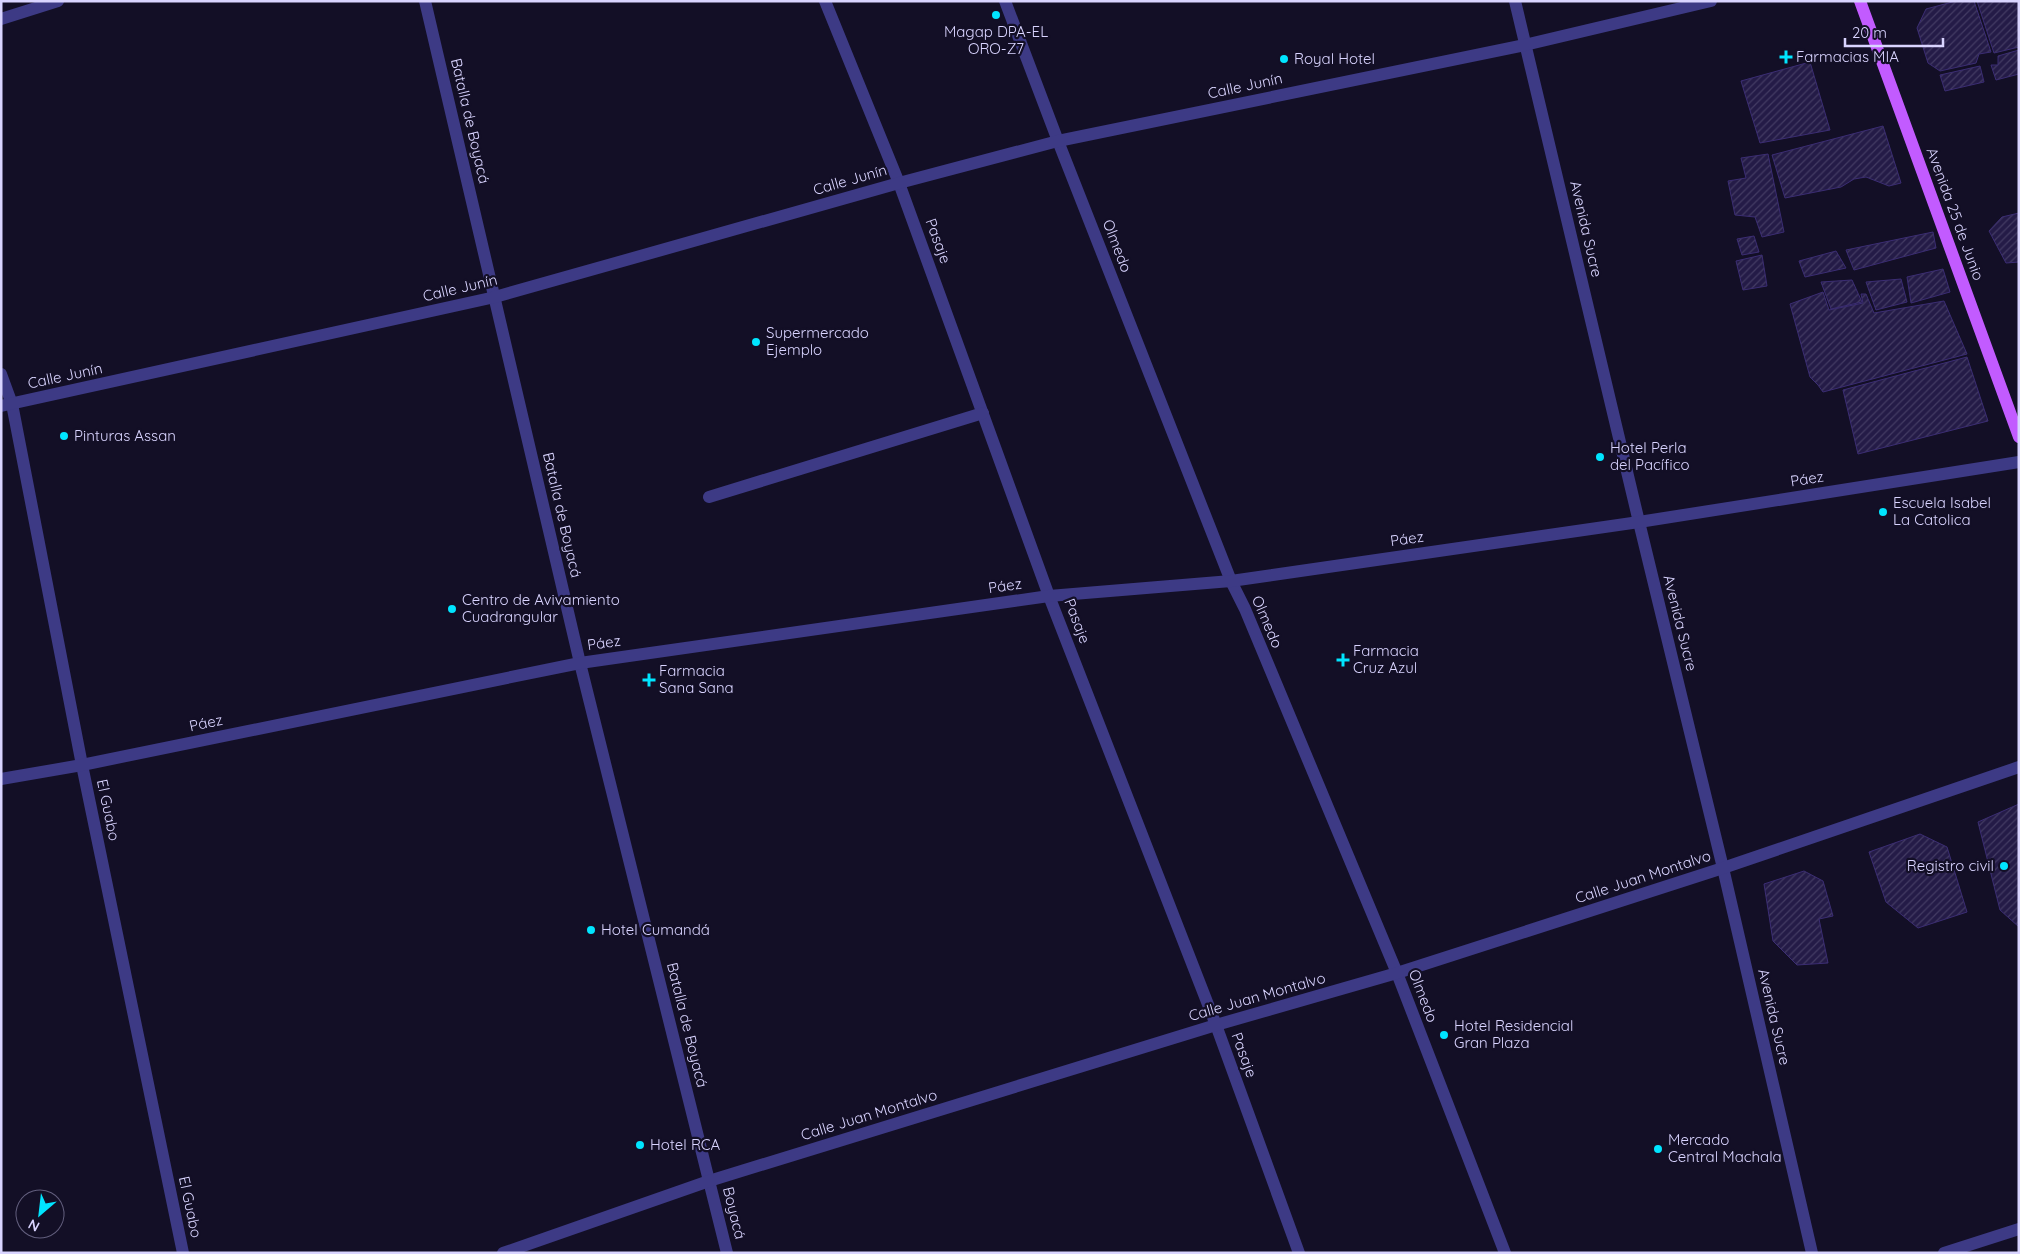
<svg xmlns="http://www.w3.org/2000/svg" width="2020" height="1254" viewBox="0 0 2020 1254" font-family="Quicksand,sans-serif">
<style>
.building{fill:url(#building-hatch);stroke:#3b2d73}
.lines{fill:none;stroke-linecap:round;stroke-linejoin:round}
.minor{stroke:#3d3a85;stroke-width:12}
.major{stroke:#c25bff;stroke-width:12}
.poi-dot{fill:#00e5ff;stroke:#130f26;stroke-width:2}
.labels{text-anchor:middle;stroke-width:4.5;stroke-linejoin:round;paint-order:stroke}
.poi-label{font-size:15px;fill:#d9d4ff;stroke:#130f26;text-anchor:start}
.street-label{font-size:15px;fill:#d9d4ff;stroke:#130f26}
</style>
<defs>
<pattern id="building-hatch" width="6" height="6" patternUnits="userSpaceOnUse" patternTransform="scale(1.25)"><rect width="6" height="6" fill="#241b47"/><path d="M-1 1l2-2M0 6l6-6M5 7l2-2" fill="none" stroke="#433b63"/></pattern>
</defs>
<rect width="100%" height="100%" fill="#130f26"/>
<g class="building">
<path d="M1956 1H1974L1991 52 1979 54 1976 63 1940 71 1928 63 1917 28 1926 9Z"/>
<path d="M1977 1H2019V47L1994 53Z"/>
<path d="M2019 50V74L1996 80 1991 65H1998V56Z"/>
<path d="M1810 62 1830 130 1760 143 1741 81Z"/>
<path d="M1980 66 1984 82 1945 91 1940 75Z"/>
<path d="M1883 126 1901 183 1889 186 1866 177 1854 179 1841 187 1785 198 1772 155Z"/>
<path d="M1768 154 1784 232 1762 237 1755 217 1735 215 1728 181 1746 178 1741 158Z"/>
<path d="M2019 213V262L2006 263 1989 231 2002 217Z"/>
<path d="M1933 232 1936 248 1854 270 1846 250Z"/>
<path d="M1754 236 1759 252 1742 255 1737 239Z"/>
<path d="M1836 251 1846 268 1805 277 1799 261Z"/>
<path d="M1762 255 1767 286 1743 290 1736 261Z"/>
<path d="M1943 269 1950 292 1911 303 1907 277Z"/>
<path d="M1901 279 1907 302 1876 310 1866 282Z"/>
<path d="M1852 280 1862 302 1831 309 1821 282Z"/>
<path d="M1823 292 1829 310 1863 303 1861 294H1866L1874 313 1944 301 1967 354 1823 392 1818 385 1810 377 1790 304Z"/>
<path d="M1967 357 1988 421 1858 454 1843 390Z"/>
<path d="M2019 804V927L2000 910 1978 822Z"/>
<path d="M1920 834 1947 847 1967 912 1918 928 1886 902 1869 852Z"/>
<path d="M1804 871 1823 881 1833 916 1819 919 1828 963 1797 965 1773 941 1764 884Z"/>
</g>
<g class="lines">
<g class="minor">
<path d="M425 1 580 663 727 1253"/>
<path d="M825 1 899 183 1049 596 1216 1025 1299 1253"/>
<path d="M1005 1 1058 141 1231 581 1245 609 1397 973 1505 1253"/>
<path d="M1515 1 1639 522 1723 868 1812 1253"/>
<path d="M1 19 58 1"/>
<path d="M1 374 12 404 82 765 183 1253"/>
<path d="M1 406 495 297 899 183 1058 141 1525 45 1711 1"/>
<path d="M709 497 983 413"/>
<path d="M1 779 82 765 580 663 1049 596 1231 581 1639 522 2019 462"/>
<path d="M503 1253 709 1181 1216 1025 1397 973 1723 868 2019 767"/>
<path d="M1944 1253 2019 1229"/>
</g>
<path class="major" d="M1860 1 2019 437"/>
</g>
<g class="poi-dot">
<circle cx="996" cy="15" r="5"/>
<path d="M1783.5 49.5h5v5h5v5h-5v5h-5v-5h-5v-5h5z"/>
<circle cx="1284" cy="59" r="5"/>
<circle cx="756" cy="342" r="5"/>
<circle cx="64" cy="436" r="5"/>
<circle cx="1600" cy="457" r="5"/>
<circle cx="1883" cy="512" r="5"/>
<circle cx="452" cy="609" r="5"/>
<path d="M1340.5 652.5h5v5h5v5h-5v5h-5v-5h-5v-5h5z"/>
<path d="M646.5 672.5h5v5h5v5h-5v5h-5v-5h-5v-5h5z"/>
<circle cx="2004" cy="866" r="5"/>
<circle cx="591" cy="930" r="5"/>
<circle cx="1444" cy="1035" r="5"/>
<circle cx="640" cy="1145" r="5"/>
<circle cx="1658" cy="1149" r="5"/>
</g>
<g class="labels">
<g class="poi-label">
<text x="996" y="37" text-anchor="middle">Magap DPA-EL<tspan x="996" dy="17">ORO-Z7</tspan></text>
<text x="1796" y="62">Farmacias MIA</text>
<text x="1294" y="64">Royal Hotel</text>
<text x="766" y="338">Supermercado<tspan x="766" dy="17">Ejemplo</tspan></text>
<text x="74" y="441">Pinturas Assan</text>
<text x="1610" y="453">Hotel Perla<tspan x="1610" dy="17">del Pacífico</tspan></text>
<text x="1893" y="508">Escuela Isabel<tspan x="1893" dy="17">La Catolica</tspan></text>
<text x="462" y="605">Centro de Avivamiento<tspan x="462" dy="17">Cuadrangular</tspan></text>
<text x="1353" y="656">Farmacia<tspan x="1353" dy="17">Cruz Azul</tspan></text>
<text x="659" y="676">Farmacia<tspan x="659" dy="17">Sana Sana</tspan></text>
<text x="1994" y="871" text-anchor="end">Registro civil</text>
<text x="601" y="935">Hotel Cumandá</text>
<text x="1454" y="1031">Hotel Residencial<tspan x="1454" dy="17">Gran Plaza</tspan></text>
<text x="1668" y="1145">Mercado<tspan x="1668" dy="17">Central Machala</tspan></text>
<text x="650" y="1150">Hotel RCA</text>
</g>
<g class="street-label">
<text transform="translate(1245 86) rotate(-12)" y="5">Calle Junín</text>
<text transform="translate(470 121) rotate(77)" y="5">Batalla de Boyacá</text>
<text transform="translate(850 180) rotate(-16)" y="5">Calle Junín</text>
<text transform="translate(1955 214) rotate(70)" y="5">Avenida 25 de Junio</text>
<text transform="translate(1586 229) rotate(77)" y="5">Avenida Sucre</text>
<text transform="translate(938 241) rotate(70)" y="5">Pasaje</text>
<text transform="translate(1117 246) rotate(69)" y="5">Olmedo</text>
<text transform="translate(460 288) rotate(-13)" y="5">Calle Junín</text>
<text transform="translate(65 376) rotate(-12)" y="5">Calle Junín</text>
<text transform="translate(1807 479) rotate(-9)" y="5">Páez</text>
<text transform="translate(562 515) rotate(77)" y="5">Batalla de Boyacá</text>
<text transform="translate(1407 539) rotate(-8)" y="5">Páez</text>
<text transform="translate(1005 586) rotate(-8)" y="5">Páez</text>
<text transform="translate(1077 621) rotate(69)" y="5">Pasaje</text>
<text transform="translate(1267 622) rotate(67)" y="5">Olmedo</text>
<text transform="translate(1680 623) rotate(76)" y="5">Avenida Sucre</text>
<text transform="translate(604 643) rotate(-8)" y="5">Páez</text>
<text transform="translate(206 723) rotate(-12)" y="5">Páez</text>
<text transform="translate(108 810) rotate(78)" y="5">El Guabo</text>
<text transform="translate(1643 877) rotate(-18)" y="5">Calle Juan Montalvo</text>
<text transform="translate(1423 996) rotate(69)" y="5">Olmedo</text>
<text transform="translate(1257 997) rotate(-16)" y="5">Calle Juan Montalvo</text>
<text transform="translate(1774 1017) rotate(77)" y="5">Avenida Sucre</text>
<text transform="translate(687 1025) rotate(76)" y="5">Batalla de Boyacá</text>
<text transform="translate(1244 1055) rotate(70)" y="5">Pasaje</text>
<text transform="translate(869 1115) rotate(-17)" y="5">Calle Juan Montalvo</text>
<text transform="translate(190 1207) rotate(78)" y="5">El Guabo</text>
<text transform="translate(734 1213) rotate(76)" y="5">Boyacá</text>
</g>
</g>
<rect width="2020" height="1254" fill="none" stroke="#d9d4ff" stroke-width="5"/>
<g transform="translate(40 1214) rotate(208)"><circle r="24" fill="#130f26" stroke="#625e7d"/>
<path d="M0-4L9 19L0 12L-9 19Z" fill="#00e5ff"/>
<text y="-8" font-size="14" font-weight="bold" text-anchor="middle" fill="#d9d4ff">N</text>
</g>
<path d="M1845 38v8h98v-8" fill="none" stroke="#d9d4ff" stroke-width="2.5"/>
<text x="1852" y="38" font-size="15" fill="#d9d4ff" stroke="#130f26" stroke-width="4" paint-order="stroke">20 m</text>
</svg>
